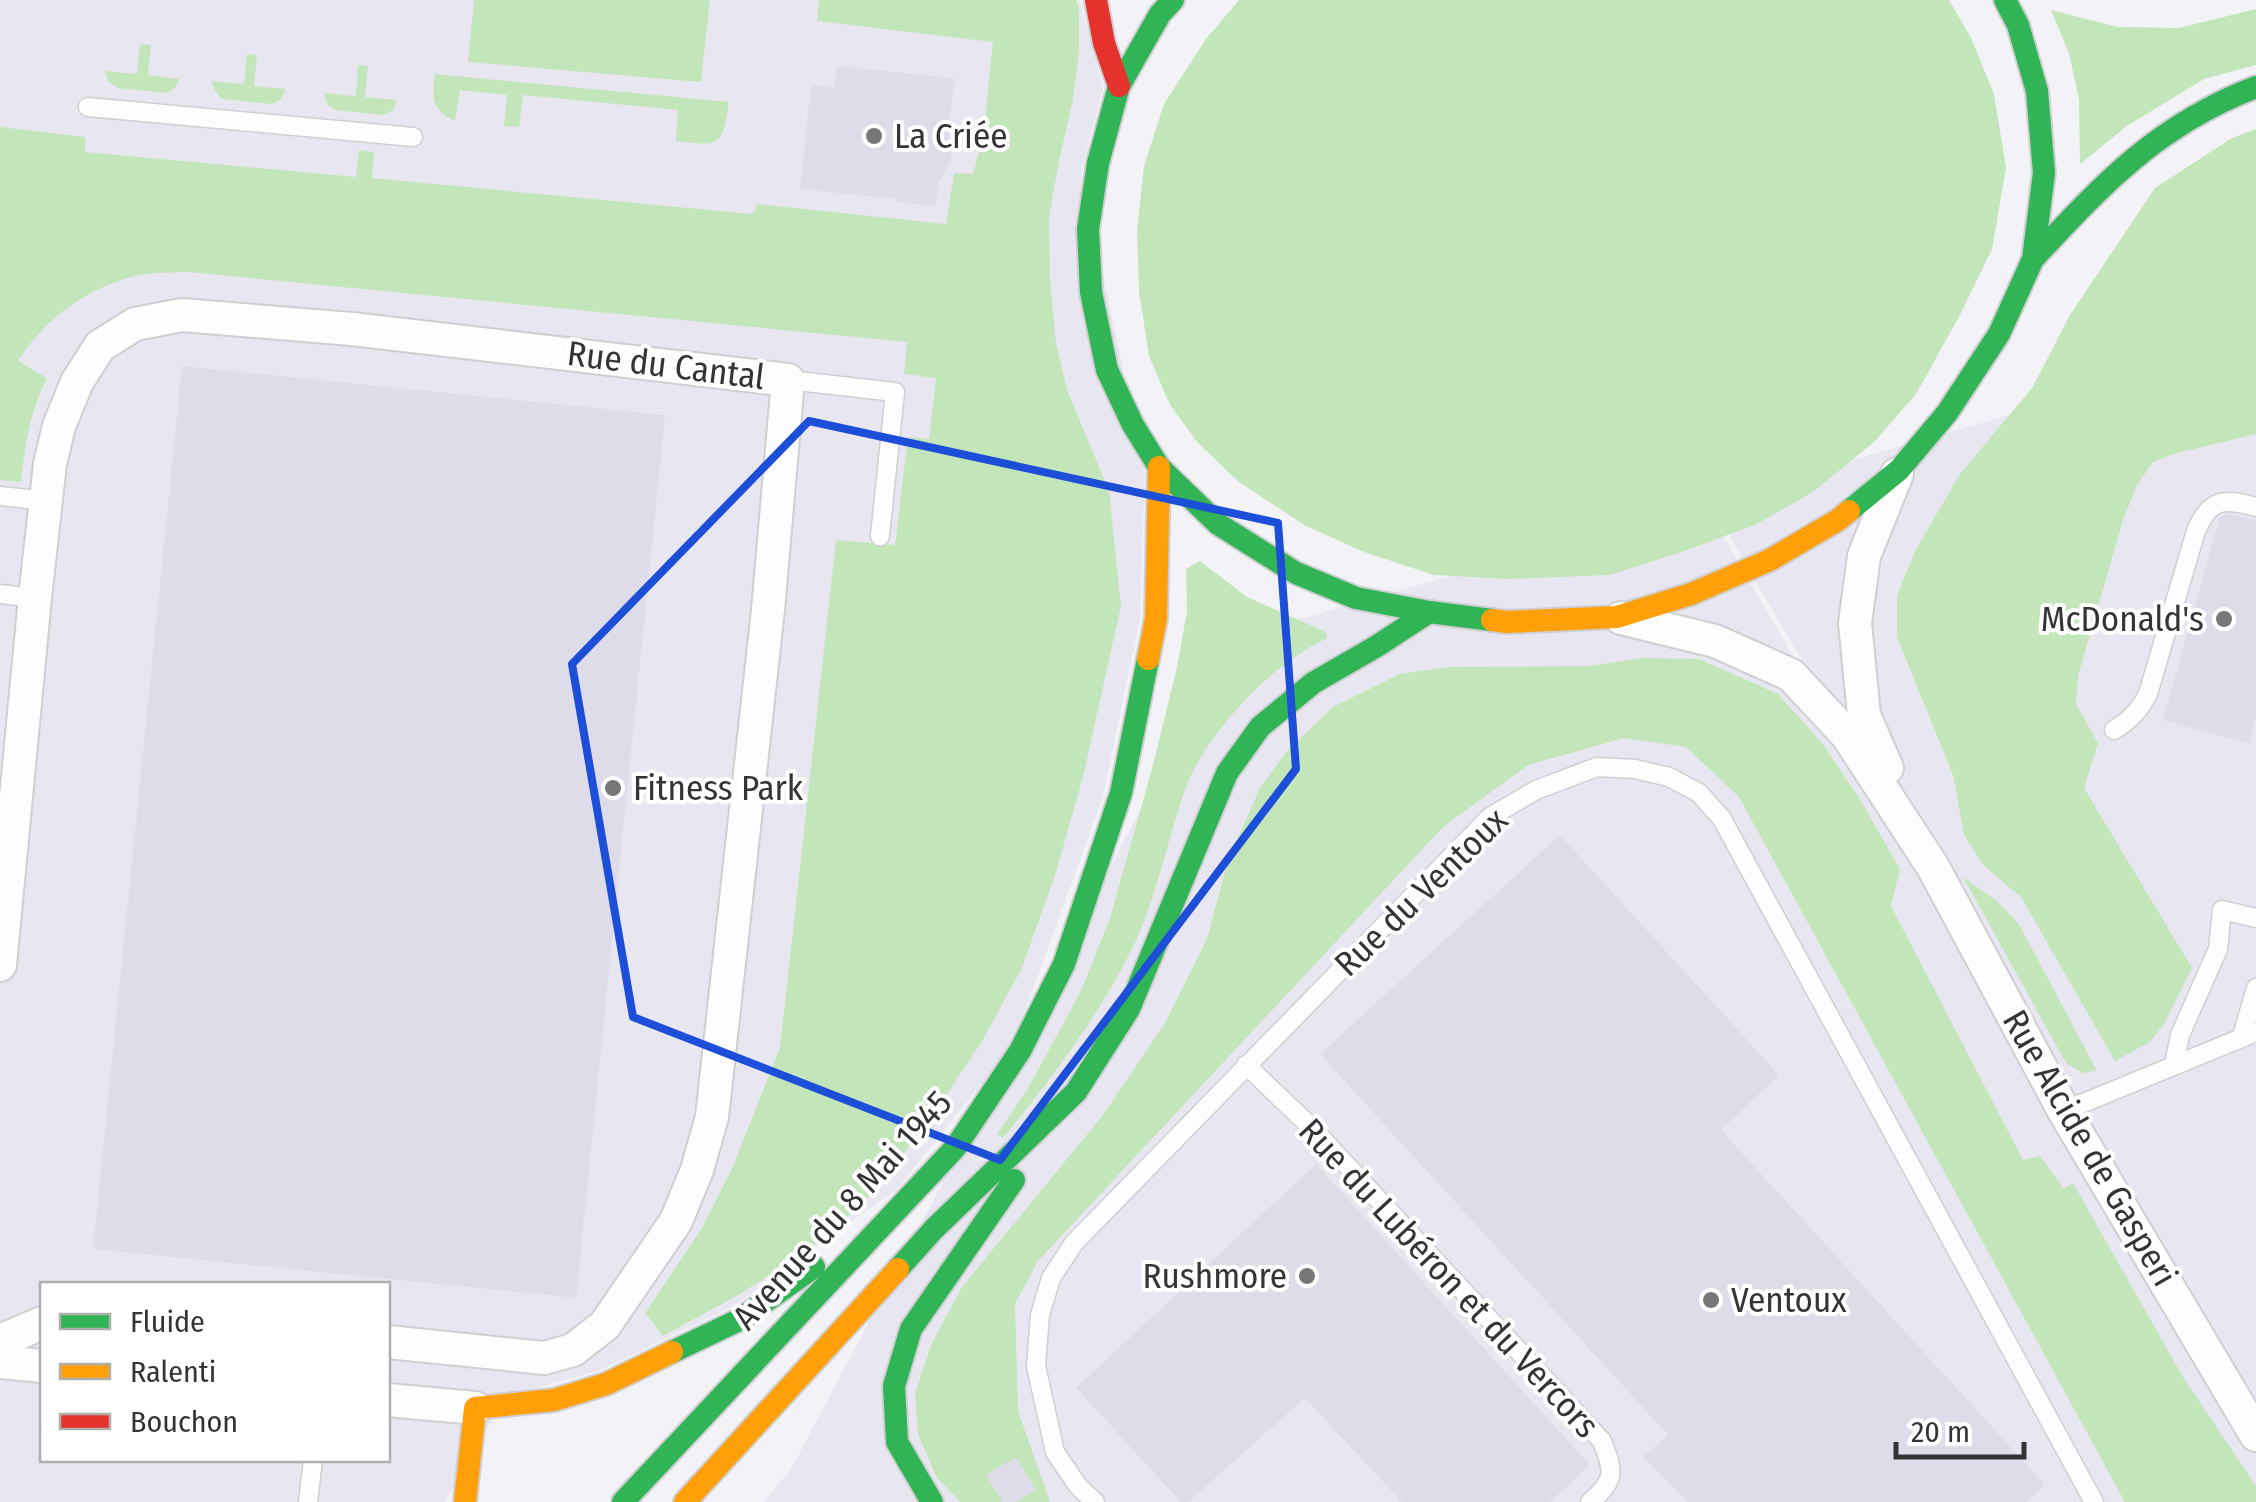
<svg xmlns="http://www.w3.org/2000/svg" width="2256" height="1502" viewBox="0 0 2256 1502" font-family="'Fira Sans Condensed',sans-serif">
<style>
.built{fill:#e8e7f1;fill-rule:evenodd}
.green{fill:#c3e5ba}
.building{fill:#dddce8}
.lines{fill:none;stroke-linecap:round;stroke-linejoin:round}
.lane-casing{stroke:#cfcfd2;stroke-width:21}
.street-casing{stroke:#cfcfd2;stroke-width:36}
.fast-casing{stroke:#cfcfd2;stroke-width:26}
.slow-casing{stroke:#cfcfd2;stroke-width:26}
.jam-casing{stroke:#cfcfd2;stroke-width:26}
.lane{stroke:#fdfdfe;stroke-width:18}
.street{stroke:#fdfdfe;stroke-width:32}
.fast{stroke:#30b455;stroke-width:22}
.slow{stroke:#ff9f0a;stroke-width:22}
.jam{stroke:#e5322d;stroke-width:22}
.marked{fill:none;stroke:#1d4ed8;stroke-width:8;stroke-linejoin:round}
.poi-dot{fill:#77777a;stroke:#fff;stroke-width:4}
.labels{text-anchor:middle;stroke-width:8;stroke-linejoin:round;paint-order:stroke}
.poi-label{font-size:35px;fill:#343437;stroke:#fff;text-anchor:start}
.street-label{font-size:35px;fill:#343437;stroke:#fff}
</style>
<rect width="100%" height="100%" fill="#f3f3f7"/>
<g class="built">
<path d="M0 0H1080L1103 88 1081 172 1145 471 1140 618 1103 797 1012 1046 897 1189 734 1306 598 1371 506 1396 445 1502H0ZM42 1284H388V1460H42Z"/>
<path d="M2256 344V1441L1709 501Z"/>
<path d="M1704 503 2256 1450V1502H763L791 1469 1231 639Z"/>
</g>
<g class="green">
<path d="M474 0H710L701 82 468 62Z"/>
<path d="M819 0H1076L1079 9V52L1072 105 1059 160 1049 217 1050 279 1056 343 1067 390 1109 491 1121 606 1083 777 1056 872 1022 968 981 1043 922 1131 859 1207 801 1256 733 1298 663 1336 645 1313 702 1228 731 1171 780 1048 836 540 895 545 908 437 929 439 936 378 904 374 907 342 188 272C172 273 155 272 140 275 89 286 46 317 18 361L47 378C30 412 25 445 21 482L0 480V127L85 137V152L356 177 359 150 374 152 372 178 752 214 758 204 946 224 954 173 973 174 983 139 993 42 817 21Z"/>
<path d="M1239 0H1949L1971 38 1994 94 2006 168 1992 249 1960 315 1916 394 1874 442 1813 492 1755 525 1676 554 1609 575 1509 579 1434 575 1364 552 1306 526 1239 482 1198 443 1170 405 1149 356 1139 291 1137 231 1144 166 1164 104 1206 39Z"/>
<path d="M2256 9V65L2204 79 2127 126 2080 164 2079 100 2069 53 2051 10 2118 27 2179 28Z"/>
<path d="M140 44 151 45 148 75 179 79 175 88 167 93 117 88 108 81 105 71 137 74Z"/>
<path d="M247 54 257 55 254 86 286 89 281 99 272 104 222 99 215 91 212 81 244 84Z"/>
<path d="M358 65 368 66 365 97 397 100 393 110 383 115 335 110 327 104 324 93 356 96Z"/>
<path d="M435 74 729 102C722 148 720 146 676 141L678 110 523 95 519 127 504 126 507 95 460 90 455 121C431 110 432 98 435 74Z"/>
<path d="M2256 129V434L2173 454 2153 462 2137 485 2123 520 2078 676 2076 704 2098 743 2084 788 2192 968 2164 1024 2150 1042 2115 1061 2021 897 1983 865 1964 835 1953 775 1897 637V596L1915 551 1960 474 2032 388 2070 315 2155 188 2232 138Z"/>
<path d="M1200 561 1247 597 1326 632 1327 638C1273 664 1216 723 1190 777 1186 786 1183 796 1180 805 1166 848 1156 895 1138 936 1105 1008 1053 1077 1003 1138L997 1134 1027 1090 1081 991 1110 918 1153 765 1177 667 1187 611 1186 569Z"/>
<path d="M1644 658 1699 659 1778 694 1823 744 1861 801 1900 869 1891 906 2023 1160 2040 1156 2064 1189 2073 1183 2183 1377 2256 1486V1502H2125L1739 797 1686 747 1624 738 1528 765 1443 827 1038 1261 1015 1304 1018 1411 1050 1502H961L937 1478 918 1434 915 1393 932 1343 962 1287 1103 1115 1165 1023 1207 939 1228 860 1260 788 1287 751 1333 707 1400 674 1448 667 1589 666Z"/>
<path d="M1963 877 1998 902 2019 924 2097 1071 2083 1073 2066 1063Z"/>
</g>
<g class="building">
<path d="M837 66 954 78 949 133 952 147 951 160 938 184 936 206 895 202V199L800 189 811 85 835 87Z"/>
<path d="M182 366 665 415 576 1298 93 1249Z"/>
<path d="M2227 514 2256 520V719L2249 744 2163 720 2220 517Z"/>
<path d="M1560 835 1779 1075 1721 1130 2045 1485 2026 1502H1688L1643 1457 1668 1435 1320 1054Z"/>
<path d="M1316 1164 1590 1465 1550 1502H1402L1305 1398 1188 1502H1181L1076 1388Z"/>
<path d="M1016 1457 1036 1490 1015 1502H1002L986 1475Z"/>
</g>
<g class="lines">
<g class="lane-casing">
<g id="lane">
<path d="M88 107 413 137"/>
<path d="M788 380 895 392 880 536"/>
<path d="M0 496 47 501"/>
<path d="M0 594 35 598"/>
<path d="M2114 730C2130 720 2139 711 2148 694L2196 531C2210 498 2224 498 2256 507"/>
<path d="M2242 1036 2256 988"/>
<path d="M1246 1065 1314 1130 1602 1441C1614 1471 1616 1480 1590 1502"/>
<path d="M2174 1065 2180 1035 2218 949 2222 910 2256 918"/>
<path d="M2064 1111 2256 1032"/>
<path d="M308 1502 313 1460"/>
<path d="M1095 1502 1078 1486 1055 1452 1036 1366 1040 1315 1051 1278 1074 1243 1490 817 1536 790 1597 767 1635 769 1669 777 1699 793 1722 819 2094 1502"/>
</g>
</g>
<g class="street-casing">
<g id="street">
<path d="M1621 618 1715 641 1791 675 1847 735 1933 867 2064 1111 2256 1435"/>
<path d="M1887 768 1864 715 1855 623 1864 556 1897 474"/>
<path d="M0 965 35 598 50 464 59 426 77 382 100 346 135 324 182 315 352 329 788 380 768 610 712 1117 697 1170 676 1221 605 1325 573 1350 544 1358 388 1342"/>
<path d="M0 1341 42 1323"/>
<path d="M0 1362 42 1366"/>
<path d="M388 1400 475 1408"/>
</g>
</g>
<g class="fast-casing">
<g id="fast">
<path d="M1173 0 1160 14 1119 86 1098 163 1088 229 1091 292 1107 370 1133 425 1159 467 1218 524 1296 573 1356 598 1429 612 1492 620"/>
<path d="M2033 259C2103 184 2157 125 2256 87"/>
<path d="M1849 511 1899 470 1947 413 1999 334 2033 259 2044 173 2037 91 2018 25 2005 0"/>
<path d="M898 1269 934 1229 1076 1092 1129 1009 1227 773 1260 727 1313 683 1377 646 1429 612"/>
<path d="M672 1352 739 1320 814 1267"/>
<path d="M623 1502 955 1148 1020 1051 1064 964 1121 793 1148 659"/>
<path d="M932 1502 897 1442 894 1386 911 1329 1014 1180"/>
</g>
</g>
<g class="slow-casing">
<g id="slow">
<path d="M1492 620 1507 622 1617 617 1691 594 1770 560 1838 520 1849 511"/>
<path d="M1148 659 1156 619 1159 467"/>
<path d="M465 1502 475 1408 554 1400 606 1384 672 1352"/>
<path d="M685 1502 898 1269"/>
</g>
</g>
<g class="jam-casing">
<path id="jam" d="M1096 0 1104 43 1119 86"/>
</g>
<use href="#lane" class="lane"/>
<use href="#street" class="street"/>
<use href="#fast" class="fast"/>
<use href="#slow" class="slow"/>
<use href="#jam" class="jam"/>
</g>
<path class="marked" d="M809 421 1278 523 1296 769 1000 1160 633 1017 572 664Z"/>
<g class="poi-dot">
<circle cx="874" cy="136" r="10"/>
<circle cx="2224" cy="619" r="10"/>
<circle cx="613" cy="788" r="10"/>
<circle cx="1307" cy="1276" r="10"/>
<circle cx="1711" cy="1300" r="10"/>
</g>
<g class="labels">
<g class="poi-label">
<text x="894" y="148">La Criée</text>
<text x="2204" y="631" text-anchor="end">McDonald's</text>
<text x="633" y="800">Fitness Park</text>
<text x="1287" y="1288" text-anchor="end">Rushmore</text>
<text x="1731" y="1312">Ventoux</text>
</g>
<g class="street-label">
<text transform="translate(666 365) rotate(7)" y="12">Rue du Cantal</text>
<text transform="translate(1421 892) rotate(-44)" y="12">Rue du Ventoux</text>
<text transform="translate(2090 1148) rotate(60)" y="12">Rue Alcide de Gasperi</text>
<text transform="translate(842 1210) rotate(-48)" y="12">Avenue du 8 Mai 1945</text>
<text transform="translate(1449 1278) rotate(47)" y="12">Rue du Lubéron et du Vercors</text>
</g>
</g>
<rect x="40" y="1282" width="350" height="180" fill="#ffffff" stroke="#aeaeaf" stroke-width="2.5"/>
<rect x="60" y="1314" width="50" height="15" fill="#30b455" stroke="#aeaeaf" stroke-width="2.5"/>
<text x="130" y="1332" font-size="30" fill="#343437">Fluide</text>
<rect x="60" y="1364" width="50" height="15" fill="#ff9f0a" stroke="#aeaeaf" stroke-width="2.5"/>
<text x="130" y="1382" font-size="30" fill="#343437">Ralenti</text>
<rect x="60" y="1414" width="50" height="15" fill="#e5322d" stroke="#aeaeaf" stroke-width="2.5"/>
<text x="130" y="1432" font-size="30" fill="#343437">Bouchon</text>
<path d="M1896 1442v15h128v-15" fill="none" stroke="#343437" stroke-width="5"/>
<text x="1911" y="1442" font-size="30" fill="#343437" stroke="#ffffff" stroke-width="8" paint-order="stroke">20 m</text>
</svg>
